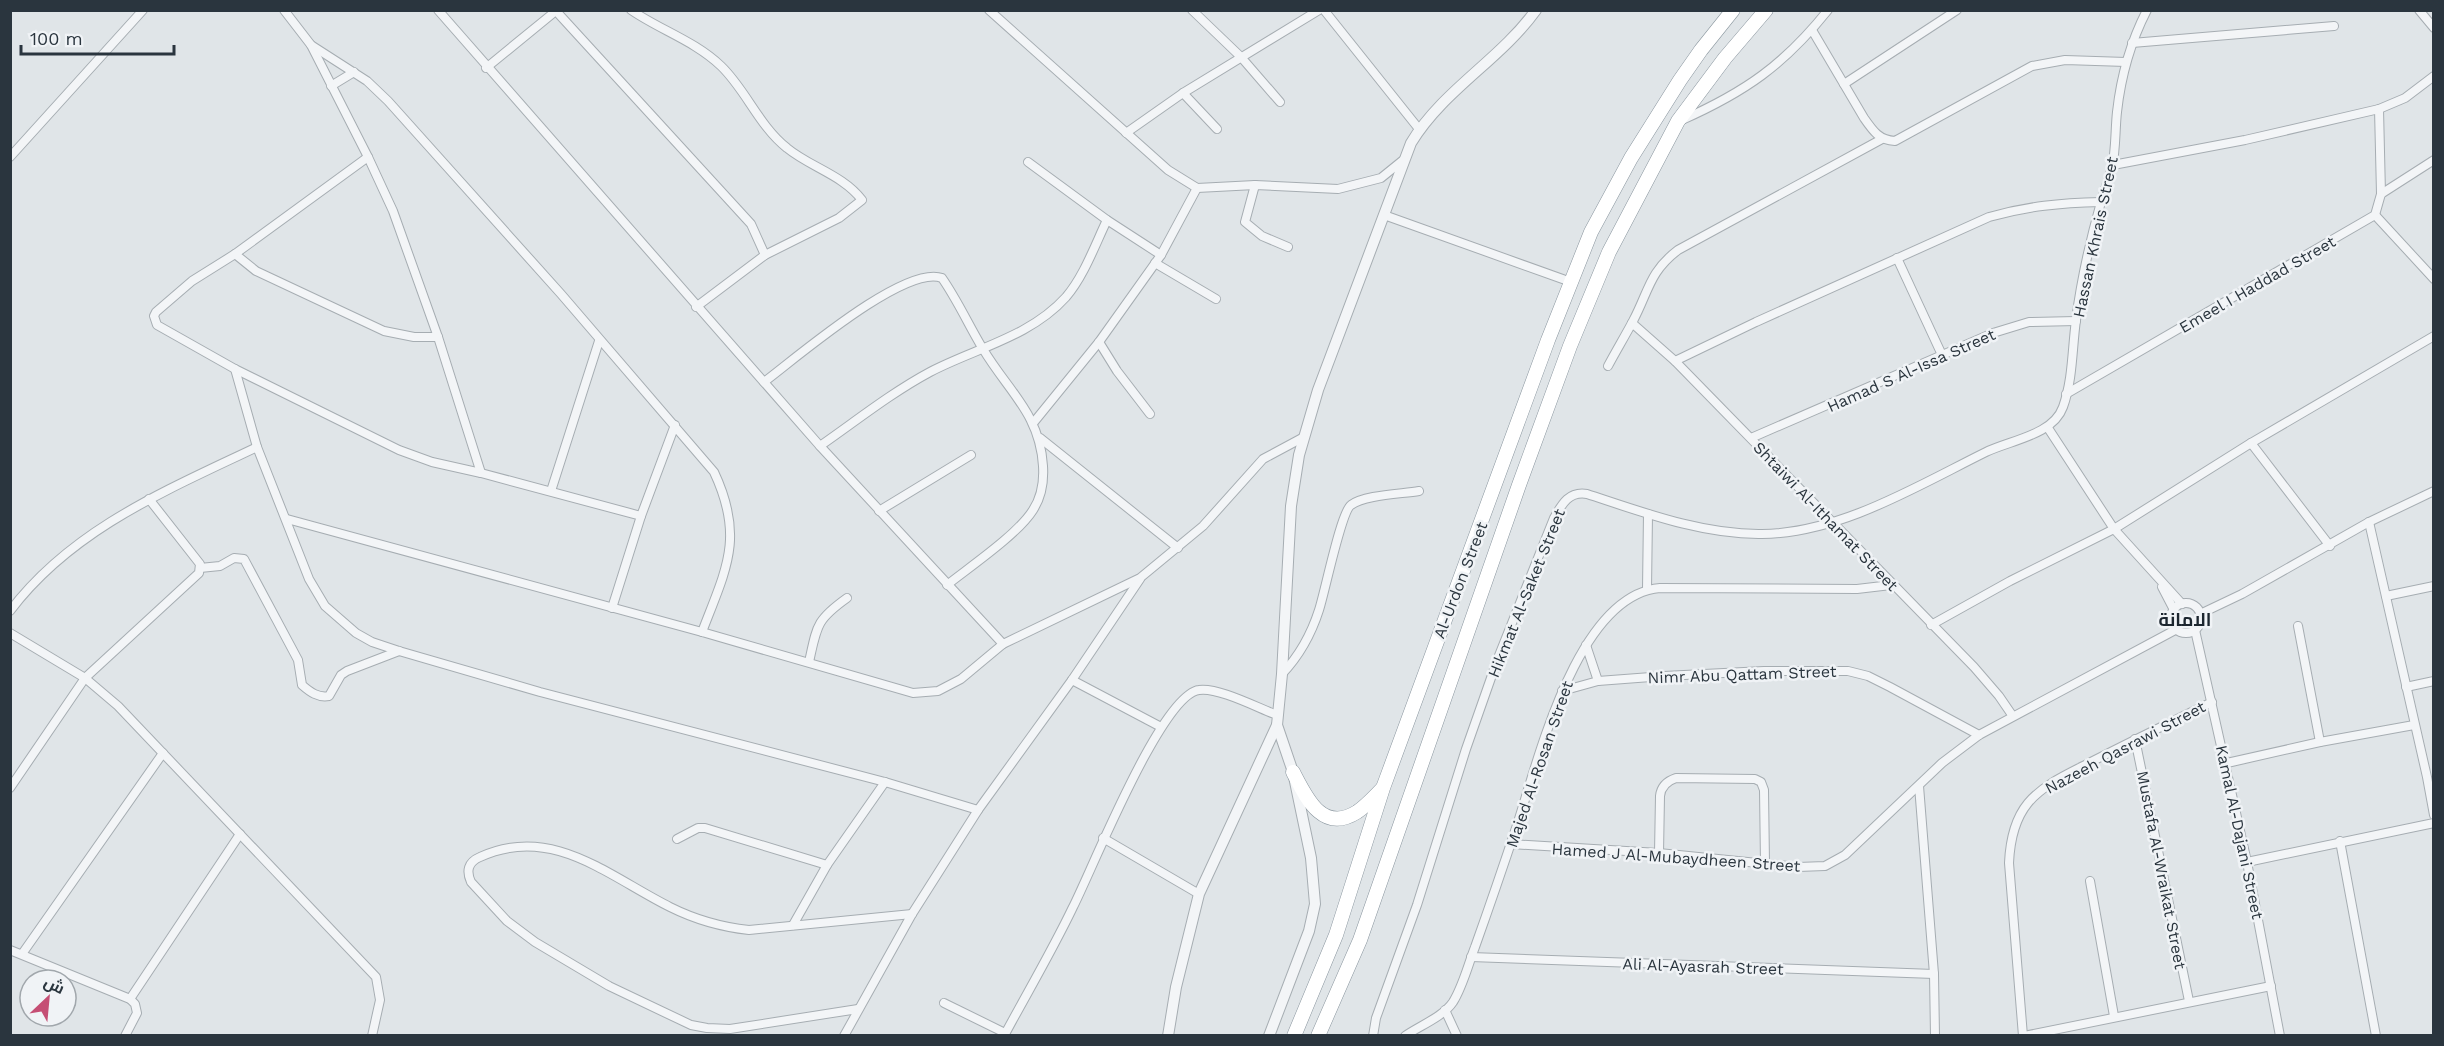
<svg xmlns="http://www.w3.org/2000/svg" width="2444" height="1046" viewBox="0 0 2444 1046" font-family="'Work Sans',Cairo,sans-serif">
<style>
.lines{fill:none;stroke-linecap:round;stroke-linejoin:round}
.minor-casing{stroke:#a6adb2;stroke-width:10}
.tertiary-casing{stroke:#a6adb2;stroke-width:12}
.trunk-casing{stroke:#89959e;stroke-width:15}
.minor{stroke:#f3f5f7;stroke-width:8}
.tertiary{stroke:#f3f5f7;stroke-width:10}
.trunk{stroke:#fff;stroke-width:14}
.labels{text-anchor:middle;stroke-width:5;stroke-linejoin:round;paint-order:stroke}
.street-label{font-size:16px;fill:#2a353e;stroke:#f0f3f6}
.neighbourhood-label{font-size:18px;font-weight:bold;fill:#1c262f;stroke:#f0f3f6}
</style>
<rect width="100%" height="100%" fill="#e0e5e8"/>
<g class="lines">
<g class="minor-casing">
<g id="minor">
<path d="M284 10 311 45 368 157 393 211 438 337 481 473"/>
<path d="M438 10 820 446 1003 644"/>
<path d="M631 10C660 30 695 41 721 66 746 90 759 126 787 148 810 167 843 175 862 200L839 218 765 255 696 307"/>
<path d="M989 10 1168 170 1197 188 1255 185 1338 189 1381 178 1402 161"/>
<path d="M1192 10 1241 57 1280 102"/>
<path d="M1324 10 1419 129"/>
<path d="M2419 10 2434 28"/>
<path d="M556 11 751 224 765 255"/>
<path d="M1812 30 1864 118C1873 131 1879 140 1895 141L2032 66 2065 60 2126 62"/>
<path d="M2132 43 2334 26"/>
<path d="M311 45 367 81 388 101 561 294 714 472C745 538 726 569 702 632"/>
<path d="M486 68 557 10"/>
<path d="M1844 84 1957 10"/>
<path d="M331 86 354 72"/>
<path d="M1183 93 1217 129"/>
<path d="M2379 109 2381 194"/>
<path d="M1682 120C1745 92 1784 65 1828 10"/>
<path d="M1126 133 1183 93 1319 10"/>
<path d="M10 157 143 10"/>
<path d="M368 157 235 254 192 281 156 312 154 316 157 325 235 369 399 450 432 462 481 473 641 516"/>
<path d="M1028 162 1107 220 1161 255"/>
<path d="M2113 165 2245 140 2379 109 2405 98 2434 76"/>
<path d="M1255 185 1245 222 1262 236 1288 247"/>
<path d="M1384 215 1571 282"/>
<path d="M2375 215 2434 279"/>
<path d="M235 254 256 271 384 331 414 337H438"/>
<path d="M1897 258 1942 355"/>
<path d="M1155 263 1216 299"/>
<path d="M1632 323 1675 361 1974 667 1999 696 2012 715"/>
<path d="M1099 342 1117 371 1150 414"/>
<path d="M1675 361 1756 322 1989 217C2028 206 2060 203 2101 202"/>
<path d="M1608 366C1616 351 1625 336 1633 321 1649 291 1649 272 1678 250L1882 139"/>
<path d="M235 369 257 447 309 579 325 606 356 633 372 642 399 651 540 692 885 782 978 810"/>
<path d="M764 382C796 358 905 264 942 278 958 301 969 326 983 349 1008 391 1040 414 1043 466 1044 481 1042 496 1033 510 1018 534 971 566 947 585"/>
<path d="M2066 394 2375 215 2381 194 2434 160"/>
<path d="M1034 422 1099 342 1161 255 1197 188"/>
<path d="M2048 428 2114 529 2182 604"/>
<path d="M1040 438 1178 548"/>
<path d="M1751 438 1993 333 2029 322 2076 321"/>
<path d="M2251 443 2330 546"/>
<path d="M820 446C856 421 891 393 930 372 976 348 1030 337 1066 297 1084 276 1095 245 1107 220"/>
<path d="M551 491 599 341"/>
<path d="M879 511 971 455"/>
<path d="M287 519 702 632 913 693 938 691 961 679 1003 644 1140 578 1203 526 1263 459 1304 437"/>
<path d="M2369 522 2427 777 2434 815"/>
<path d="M200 568 220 566 234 558 244 559 298 660 302 685C310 692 318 698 329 696L341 675 347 671 399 651"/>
<path d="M2162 587 2174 610"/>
<path d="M1647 589 1648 514"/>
<path d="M2386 596 2434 586"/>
<circle cx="2186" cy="618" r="15"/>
<path d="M612 608 641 516 675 425"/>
<path d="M10 611C72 529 167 490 257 447"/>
<path d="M2200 614 2242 594 2369 522 2434 491"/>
<path d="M1931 625 2010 581 2114 529 2251 443 2434 336"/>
<path d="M2298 626 2320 742"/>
<path d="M2195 630 2247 862 2280 1036"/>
<path d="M10 633 85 678 118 706 376 977 380 1000 372 1036"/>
<path d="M1586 645 1598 681"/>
<path d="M809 662C817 626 816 620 847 598"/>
<path d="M1282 674C1300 655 1311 635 1319 610 1325 592 1341 512 1351 505 1364 495 1401 494 1419 491"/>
<path d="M1072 680 1161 727"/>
<path d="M2406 687 2434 681"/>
<path d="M1562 691 1598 681 1664 676 1764 671H1848L1868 676 1890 687 1979 735"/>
<path d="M2135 739 2189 1001"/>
<path d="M2227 763 2320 742 2414 725"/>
<path d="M1919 786 1934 974 1935 1036"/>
<path d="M10 788 85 678 199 573 200 564 149 499"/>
<path d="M1103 838 1199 894"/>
<path d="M677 839 698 828H705L827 865"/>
<path d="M2340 841 2376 1036"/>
<path d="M1511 844 1659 853 1798 867 1825 866 1845 855 1942 763 1979 735 2177 629"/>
<path d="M1659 853 1660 796C1661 787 1667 781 1676 778L1755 779 1761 782 1764 790 1765 864"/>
<path d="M2247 862 2434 823"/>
<path d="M2090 881 2114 1016"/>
<path d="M793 925 827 865 885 782"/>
<path d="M10 950 130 999 135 1004 137 1013 125 1036"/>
<path d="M22 954 163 753"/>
<path d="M1471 957 1934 974"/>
<path d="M130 999 240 834"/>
<path d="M944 1003 1005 1033"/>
<path d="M858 1009 730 1029 707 1028 691 1025 609 986 535 942 507 921 471 882C466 871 468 862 480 857 552 824 608 876 670 907 696 920 721 927 749 930L912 914"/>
<path d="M1445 1010 1457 1036"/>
<path d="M844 1036 912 914 978 810 1072 680 1140 579"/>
<path d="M1004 1036C1027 993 1052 951 1073 907 1092 870 1161 695 1199 690 1218 687 1258 708 1277 715"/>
<path d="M1373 1036 1376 1018 1417 905 1466 749 1498 658 1554 518C1562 504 1569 491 1587 494 1642 512 1703 535 1762 534 1841 533 1917 486 1986 452 2011 440 2053 435 2063 407 2073 379 2072 349 2076 320 2081 281 2090 241 2101 202 2104 191 2109 179 2112 167 2116 150 2115 130 2117 112 2121 76 2130 43 2147 10"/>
<path d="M1405 1036C1419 1026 1443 1017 1453 1002 1463 986 1468 965 1475 947 1490 905 1504 864 1518 822 1539 757 1578 595 1660 588L1857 589 1891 585"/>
<path d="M2023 1036 2009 863C2010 841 2014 820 2028 803 2044 784 2068 774 2089 763 2130 742 2171 722 2212 702"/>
<path d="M2024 1036 2271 986"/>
</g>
</g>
<g class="tertiary-casing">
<g id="tertiary">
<path d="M1168 1036 1176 987 1199 894 1277 725"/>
<path d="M1269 1036 1309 931 1315 904 1311 858 1293 772 1277 725 1282 674 1291 506 1299 455 1318 390 1411 143C1443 90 1500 60 1536 10"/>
</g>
</g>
<g class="trunk-casing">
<g id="trunk">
<path d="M1293 772C1306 797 1322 834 1357 812 1366 806 1374 797 1382 789"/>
<path d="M1294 1036 1336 935 1383 788 1548 340 1591 232 1631 158 1680 80 1701 50 1733 10"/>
<path d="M1318 1036 1360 940 1519 485 1570 346 1609 252 1678 121 1725 58 1766 10"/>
</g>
</g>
<use href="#minor" class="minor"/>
<use href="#tertiary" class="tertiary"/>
<use href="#trunk" class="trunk"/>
</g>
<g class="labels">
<g class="street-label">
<text transform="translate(2095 237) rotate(-78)" y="6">Hassan Khrais Street</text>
<text transform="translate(2257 284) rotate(-30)" y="6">Emeel I Haddad Street</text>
<text transform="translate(1911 370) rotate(-24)" y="6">Hamad S Al-Issa Street</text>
<text transform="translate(1826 516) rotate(46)" y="6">Shtaiwi Al-Ithamat Street</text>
<text transform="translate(1460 580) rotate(-69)" y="6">Al-Urdon Street</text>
<text transform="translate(1526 593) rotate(-68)" y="6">Hikmat Al-Saket Street</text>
<text transform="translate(1742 674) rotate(-2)" y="6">Nimr Abu Qattam Street</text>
<text transform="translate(2125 747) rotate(-28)" y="6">Nazeeh Qasrawi Street</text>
<text transform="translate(1539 764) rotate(-71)" y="6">Majed Al-Rosan Street</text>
<text transform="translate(2240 832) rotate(78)" y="6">Kamal Al-Dajani Street</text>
<text transform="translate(1676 857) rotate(4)" y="6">Hamed J Al-Mubaydheen Street</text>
<text transform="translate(2162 870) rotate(79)" y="6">Mustafa Al-Wraikat Street</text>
<text transform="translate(1703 966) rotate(2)" y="6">Ali Al-Ayasrah Street</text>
</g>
<g class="neighbourhood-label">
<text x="2185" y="626">الامانة</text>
</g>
</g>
<rect width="2444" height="1046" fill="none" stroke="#2a353e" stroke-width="24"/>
<g transform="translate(48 998) rotate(26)"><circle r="28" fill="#f0f3f6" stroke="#a1a7ac" stroke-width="1.5"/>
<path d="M0-4.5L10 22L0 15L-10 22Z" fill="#c54e74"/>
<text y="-9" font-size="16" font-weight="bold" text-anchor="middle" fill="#2a353e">ش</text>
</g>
<path d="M21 45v9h153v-9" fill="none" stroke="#2a353e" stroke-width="3"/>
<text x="30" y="45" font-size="18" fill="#2a353e" stroke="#f0f3f6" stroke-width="4.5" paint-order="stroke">100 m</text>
</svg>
